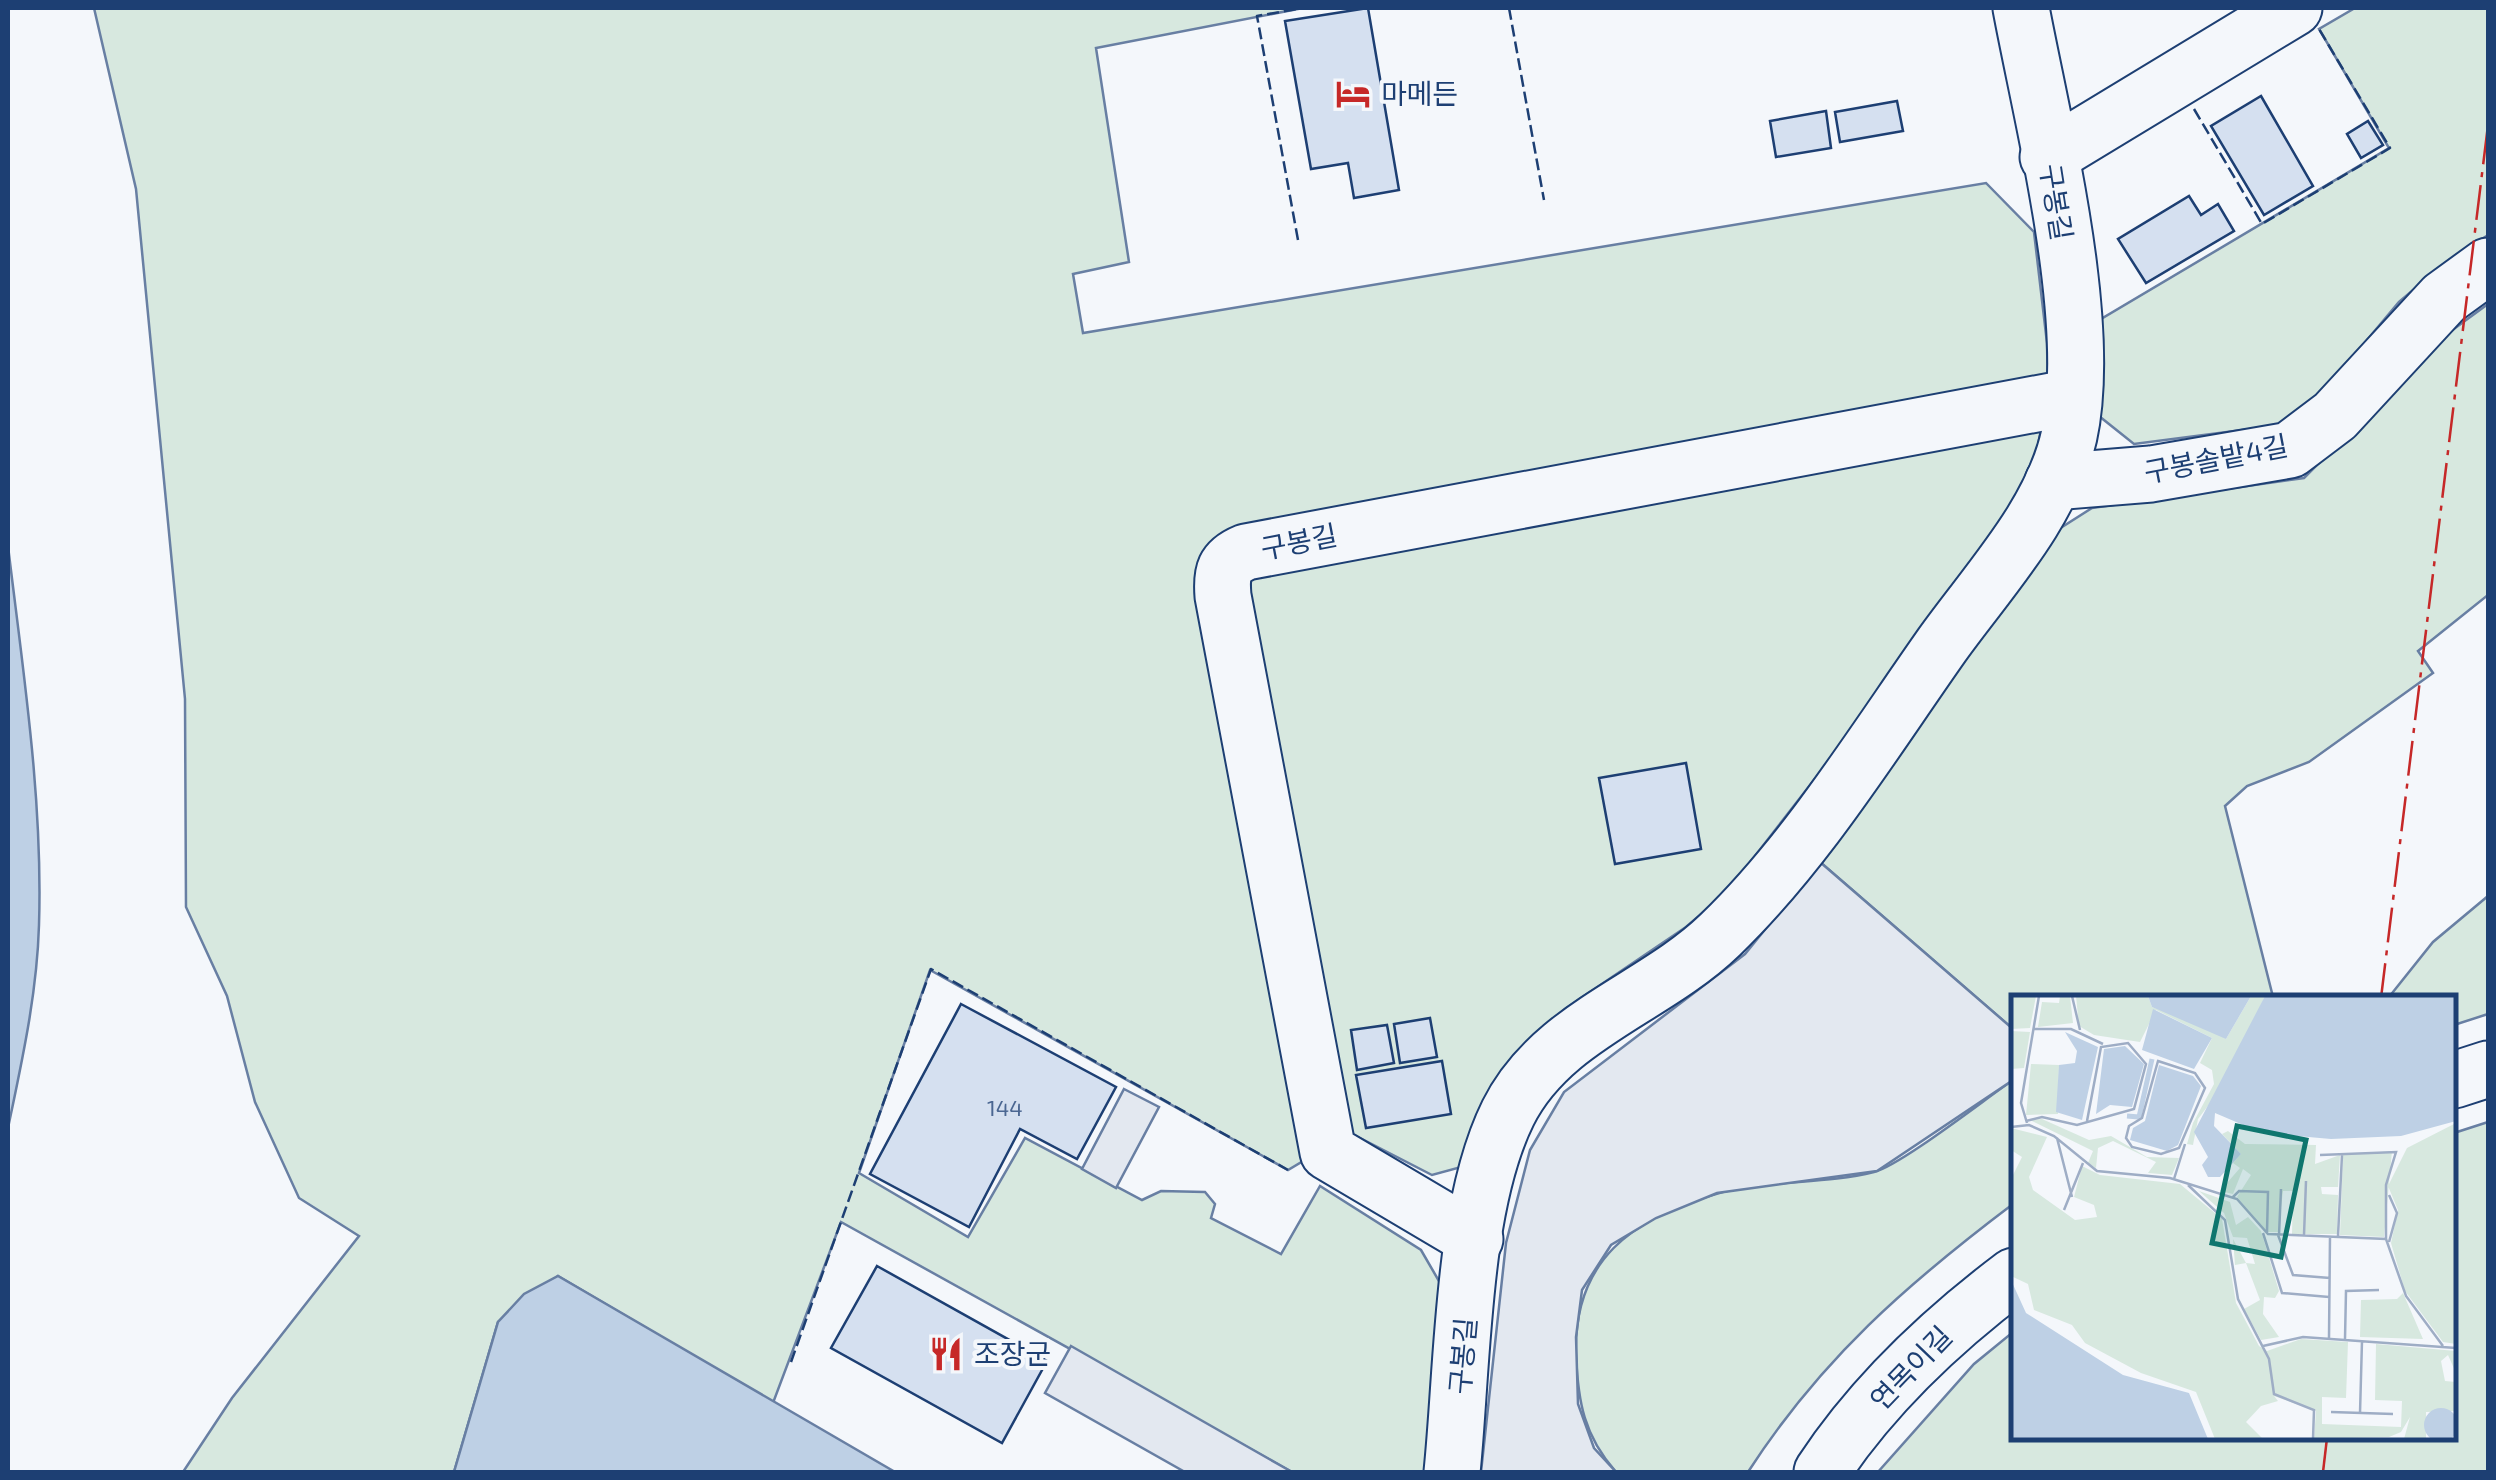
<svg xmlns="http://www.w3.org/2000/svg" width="2496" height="1480" viewBox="0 0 2496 1480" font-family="'Exo 2','Noto Sans KR',sans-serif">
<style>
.green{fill:#d7e8df;stroke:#687fa3;stroke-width:2.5}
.parking{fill:#e3e8f0;stroke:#687fa3;stroke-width:2.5}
.water{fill:#bed0e5;stroke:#687fa3;stroke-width:2.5}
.building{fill:#d5e0f0;stroke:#1d3f73;stroke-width:2.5}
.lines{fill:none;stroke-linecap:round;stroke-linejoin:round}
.minor-casing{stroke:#1d3f73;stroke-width:59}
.minor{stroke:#f4f7fb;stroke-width:55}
.fence{stroke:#1d3f73;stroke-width:2.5;stroke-dasharray:12 5;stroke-linecap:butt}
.power{stroke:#c62828;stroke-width:2.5;stroke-dasharray:35 8 5 8;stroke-linecap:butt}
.labels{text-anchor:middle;stroke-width:8;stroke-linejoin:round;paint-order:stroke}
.number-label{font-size:22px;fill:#4b6792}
.poi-label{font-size:28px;fill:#1d3f73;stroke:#f4f7fb;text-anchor:start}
.street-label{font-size:28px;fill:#1d3f73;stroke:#f4f7fb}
.inset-river{fill:none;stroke:#bed0e5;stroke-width:5}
.inset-road{fill:none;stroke:#9eadc5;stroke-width:2.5}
.view{fill:#0f766e;fill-opacity:0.15;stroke:#0f766e;stroke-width:5}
.inset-edge{fill:none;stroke:#1d3f73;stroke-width:5}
</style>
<rect width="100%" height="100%" fill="#f4f7fb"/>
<g class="green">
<path d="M94 8H1303L1096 48 1129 262 1073 274 1083 333 1986 183 2034 232 2047 343 2048 395 2037 450 2011 508 1849 735 1727 892 1686 927 1565 1009 1516 1056 1465 1166 1432 1175 1350 1133 1288 1170 930 970 859 1173 968 1237 1025 1138 1142 1200 1161 1191 1205 1192 1215 1204 1211 1218 1281 1254 1320 1186 1421 1250 1443 1288 1425 1472H1292L841 1222 773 1403 558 1276 498 1322 454 1472H183L232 1398 359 1236 299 1198 255 1102 227 996 186 907 185 699 136 189Z"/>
<path d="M2355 8H2488V235L2444 264 2399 302 2326 389 2281 425 2134 444 2099 416 2091 325 2389 148 2319 29Z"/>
<path d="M2488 304V595L2418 651 2433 673 2309 762 2247 786 2225 806 2273 997 2014 998 2013 1029 1820 862 2048 536 2092 508 2304 478 2447 334Z"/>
<path d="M2488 896V1014L2454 1025V998L2389 997 2433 942Z"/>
<path d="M2013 1080V1204C1907 1284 1821 1359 1748 1472H1616C1584 1436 1578 1402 1576 1355 1573 1261 1632 1218 1716 1194 1767 1179 1823 1185 1874 1172 1901 1165 1985 1099 2013 1080Z"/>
<path d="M2488 1122V1472H1878L1974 1364 2013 1332 2014 1438H2454V1133Z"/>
</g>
<g class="parking">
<path d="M1820 862 2013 1029V1080L1877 1171 1717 1193 1656 1218 1611 1245 1582 1290 1576 1337 1578 1404 1594 1448 1616 1472H1481L1506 1243 1530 1150 1564 1092 1745 954Z"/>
<path d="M1124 1089 1159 1107 1116 1188 1082 1169Z"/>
<path d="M1071 1346 1292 1472H1185L1045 1393Z"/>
</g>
<g class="water">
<path d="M8 546C23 671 43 799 39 925 37 994 22 1061 8 1128Z"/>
<path d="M558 1276 895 1472H454L498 1322 524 1294Z"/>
</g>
<g class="building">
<path d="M1368 8 1399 190 1354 198 1348 163 1311 169 1285 21Z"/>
<path d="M2261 96 2313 186 2264 215 2211 126Z"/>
<path d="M1897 101 1903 131 1840 142 1835 112Z"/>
<path d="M1826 111 1831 148 1776 157 1770 121Z"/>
<path d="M2368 121 2383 145 2361 158 2347 134Z"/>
<path d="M2189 196 2201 215 2218 204 2234 231 2146 283 2118 239Z"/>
<path d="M1686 763 1701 849 1615 864 1599 778Z"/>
<path d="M961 1004 1116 1087 1077 1159 1020 1129 969 1227 870 1174Z"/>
<path d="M1430 1018 1437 1057 1400 1063 1394 1024Z"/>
<path d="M1387 1025 1394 1063 1357 1070 1351 1030Z"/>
<path d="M1442 1061 1451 1114 1366 1128 1356 1075Z"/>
<path d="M877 1266 1047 1361 1002 1443 831 1348Z"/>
</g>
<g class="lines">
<g class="minor-casing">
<g id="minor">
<path d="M2048 157 2294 8"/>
<path d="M2053 482 2151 474 2290 450 2335 416 2444 298 2488 266"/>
<path d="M2454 1080 2488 1069"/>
<path d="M1475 1239 1328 1152 1223 596C1221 572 1224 561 1246 552L2073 397"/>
<path d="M1452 1472C1463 1366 1461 1208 1508 1113 1551 1026 1654 999 1720 935 1806 852 1873 743 1942 645 1987 582 2052 514 2069 436 2094 322 2043 125 2021 8"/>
<path d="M1822 1472C1872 1396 1941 1331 2014 1276"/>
</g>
</g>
<use href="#minor" class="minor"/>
<g class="fence">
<path d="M1509 8 1544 200"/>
<path d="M2194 109 2262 224 2390 148 2319 29"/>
<path d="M1298 240 1257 16 1303 8"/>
<path d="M791 1362 931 969 1288 1170"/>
</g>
<g class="power">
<path d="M2381 998 2488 125"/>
<path d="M2323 1472 2327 1438"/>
</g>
</g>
<defs>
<g id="hotel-bare" transform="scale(2.7)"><path d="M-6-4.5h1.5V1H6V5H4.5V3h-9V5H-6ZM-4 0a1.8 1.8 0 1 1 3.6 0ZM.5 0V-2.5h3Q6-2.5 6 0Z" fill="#c62828" stroke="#f4f7fb" stroke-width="2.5" paint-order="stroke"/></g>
<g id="restaurant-bare" transform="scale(2.7)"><path d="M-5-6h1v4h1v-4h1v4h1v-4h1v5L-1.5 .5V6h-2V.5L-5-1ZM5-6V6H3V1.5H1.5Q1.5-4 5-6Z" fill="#c62828" stroke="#f4f7fb" stroke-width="2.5" paint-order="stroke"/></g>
</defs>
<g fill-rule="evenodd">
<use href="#hotel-bare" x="1353" y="94"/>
<use href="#restaurant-bare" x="946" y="1354"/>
</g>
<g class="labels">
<g class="number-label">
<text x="1005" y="1116">144</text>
</g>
<g class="poi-label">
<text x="1381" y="104">마메든</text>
<text x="974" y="1364">조장군</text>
</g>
<g class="street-label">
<text transform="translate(2056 202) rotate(81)" y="10">구봉길</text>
<text transform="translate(2216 459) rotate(-11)" y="10">구봉솔밭4길</text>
<text transform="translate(1299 542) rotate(-11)" y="10">구봉길</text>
<text transform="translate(1463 1356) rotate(-85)" y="10">구봉길</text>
<text transform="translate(1911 1368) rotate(-46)" y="10">연목이길</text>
</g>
</g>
<g transform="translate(2011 995)">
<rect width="445" height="445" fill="#f4f7fb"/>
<path d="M0 1H25L19 33 0 34ZM49 1H59L62 28 27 32 31 7 48 8ZM65 1H137L141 12 196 31 215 44 240 1H254L212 91 187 124 182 150 176 149 182 128 203 89 201 75 189 68 201 43 145 15 129 47 83 40 68 31ZM0 36 19 37 13 73 0 74ZM20 69 48 70 47 119 15 120ZM31 124 78 145 100 141 136 162 168 163 161 180 137 178 145 167 102 146 87 153 85 173 77 168 82 156 19 125ZM445 128V349L432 347 394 296 380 248 387 215 377 191 396 153ZM0 133 36 142 18 182 22 195 64 225 86 222 83 210 63 202 71 171 89 180 169 189 211 224 225 308 248 351 256 356 290 344 337 347 335 403 311 402V429L390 432 391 406 364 405 365 349 445 356V378L437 360 430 366 434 386 445 387V416L415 417V444H393L399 422 390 437 378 442 303 444 305 416 263 401 267 406 250 411 235 427 252 444H204L185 397 130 378 74 348 61 330 23 315 17 289 0 281V184L11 162 0 155ZM217 136 234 149 305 150 304 169 329 160 327 192H310L311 199 327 200 326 239H281L282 196H272L267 237H256L226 202 240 180 232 174 222 199 209 196 229 173 222 168 230 159 211 139ZM381 156 373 242 329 240 332 160ZM188 196 219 207 225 230 237 222 250 236 268 296 264 303 253 302 252 319 268 342 250 345 233 314 249 305 235 268 224 270 222 244 235 268 244 269 236 243 222 242 213 218ZM392 298 412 344 349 342 350 305 386 304Z" fill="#d7e8df"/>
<path d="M137 1H240L215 44 141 12ZM254 1H445V126L390 141 320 144 251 138 204 118 203 131 230 159 209 182H197L191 170 197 162 183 137ZM142 14 201 43 183 74 131 55ZM54 37 87 52 71 125 45 117 48 70 64 68 66 56ZM114 51 133 69 121 112 99 110 85 119 93 54ZM148 70 182 81 190 91 167 150 156 156 119 145 122 133 134 126ZM0 285 15 318 112 380 178 398 197 444H0ZM413 430a17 17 0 1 1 34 0a17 17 0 1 1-34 0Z" fill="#bed0e5"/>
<path class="inset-river" d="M116 121 128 122 141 64"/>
<path class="inset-road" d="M61 1 69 35M22 34H60L92 49M147 66 184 78 194 93 168 153 150 159 121 152 115 143 118 131 131 123ZM15 126 31 122 66 130 123 114 135 69 117 48 90 52 76 126M16 128 10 108 28 1M0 132 18 130 43 141 86 176 159 183 226 204 257 239 375 244 395 301 432 351M46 143 61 202M309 160 385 157 375 190V244M163 184 174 149M177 190 214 225 227 304 258 364 263 399 303 415 302 444M222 202 228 196 257 197 256 237M53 215 72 168M252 238 271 298 318 302M267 240 282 280 319 283M268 240 270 194M293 240 295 186M327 241 331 160M378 247 386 218 378 200M318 343 319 241M334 344 335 296 368 295M252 351 292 342 445 353M320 417 382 419M349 418 351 346"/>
<path class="view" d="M226 131 295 145 270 262 201 248Z"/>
<rect width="445" height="445" class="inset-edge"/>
</g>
<rect width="2496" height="1480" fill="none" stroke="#1d3f73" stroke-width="20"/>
</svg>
